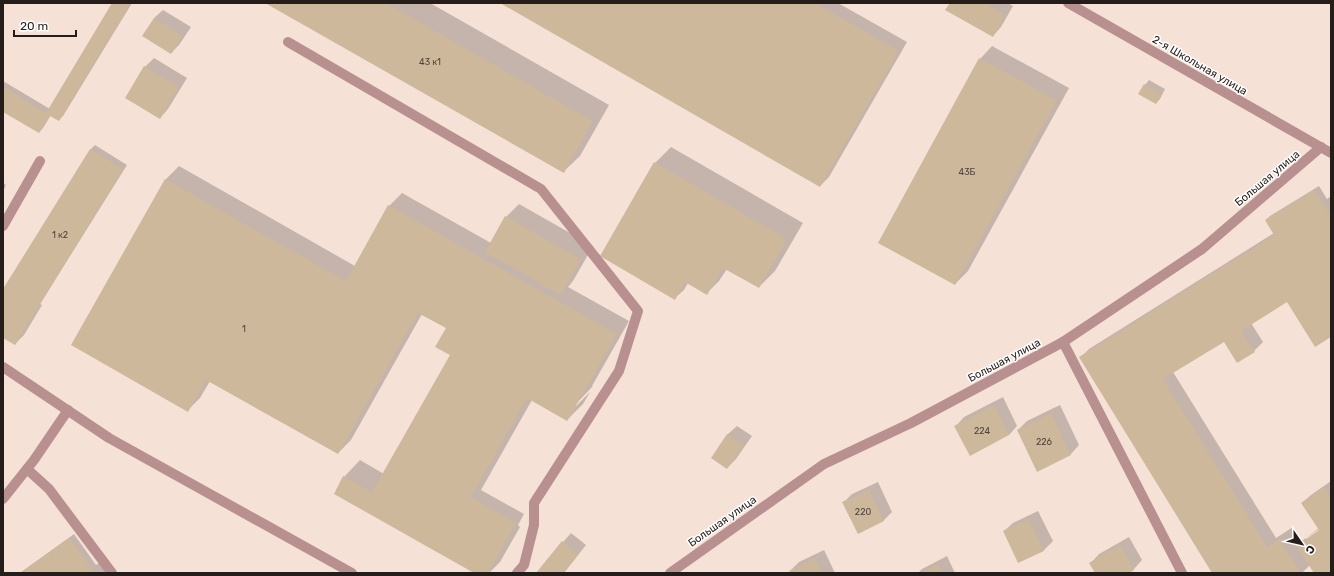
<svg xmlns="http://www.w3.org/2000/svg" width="1334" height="576" viewBox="0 0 1334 576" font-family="Rubik,sans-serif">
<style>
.shadow{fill:#0003;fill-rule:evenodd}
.building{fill:#cdb89b}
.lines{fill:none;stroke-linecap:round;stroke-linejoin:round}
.minor{stroke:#b7908f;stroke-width:10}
.labels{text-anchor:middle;stroke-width:3;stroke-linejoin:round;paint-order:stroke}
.number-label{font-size:9px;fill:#4f443a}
.street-label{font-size:11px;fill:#251d19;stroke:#fff}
</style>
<rect width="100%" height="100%" fill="#f6e1d6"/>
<g class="shadow">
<path d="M113 3H132L63 116 59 120 51 115 43 128 39 132 3 110V81L50 109Z"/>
<path d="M268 3H430L609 105 580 156 563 172Z"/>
<path d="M502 3H838L907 42 829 177 820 186Z"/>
<path d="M951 3H1008L1013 6 1001 27 993 36Z"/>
<path d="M163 10 191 27 179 45 171 53 154 18Z"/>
<path d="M992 46 1069 88 968 271 955 284 980 59Z"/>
<path d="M154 58 187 78 168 109 160 118 145 67Z"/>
<path d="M1149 80 1165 89 1160 99 1156 103 1145 85Z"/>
<path d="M95 145 127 165 40 304 42 305 24 335 15 344 3 336V291L91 149Z"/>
<path d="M671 147 803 223 775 271 759 287 727 269 719 281 707 293 688 283 684 290 675 298 655 163Z"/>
<path d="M179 166 355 266 389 206 402 193 491 243 506 217 519 204 593 246 573 281 568 287 629 321 592 386H593L575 405 576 406 590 392 583 404 567 420 532 400 481 490 524 514 518 525 520 527 500 562 489 573H476L335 493 344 477 360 460 384 474 451 355 447 328 422 314 351 440 338 453 210 381 200 398 188 410 72 345 166 179Z"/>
<path d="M3 183 6 185 3 191Z"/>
<path d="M1319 186 1327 199 1331 196V336L1287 300 1251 323 1263 342 1254 351 1224 340 1173 372 1276 538 1293 527 1302 541 1319 528 1302 503 1311 495 1331 481V573H1315L1310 565 1302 573H1213L1080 358 1089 349 1274 233 1266 220 1270 216ZM1322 527 1323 528 1306 540V538Z"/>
<path d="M1003 397 1017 426 1009 435 956 426 964 417Z"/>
<path d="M1060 405 1079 445 1071 454 1018 430 1027 421Z"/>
<path d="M737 426 752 436 736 459 727 468 712 458 728 434Z"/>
<path d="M878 482 892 512 883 521 844 502 852 494Z"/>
<path d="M1038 511 1053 541 1044 550 1019 562 1004 531 1013 523Z"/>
<path d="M571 533 586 545 564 573H538L563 542Z"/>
<path d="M74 534 96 565 101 562 110 573H20Z"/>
<path d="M1129 537 1142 560 1134 569 1127 573H1096L1091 563 1099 554Z"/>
<path d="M824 550 835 573H791L790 571 799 562Z"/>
<path d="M947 556 955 573H918L922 569Z"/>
</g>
<g class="building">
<path d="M112 3H131L59 121 50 116 39 133 3 112V87L46 113Z"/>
<path d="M265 3H386L593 121 564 173Z"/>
<path d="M500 3H815L899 51 820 187Z"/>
<path d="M950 3H984L1005 15 993 37 945 10Z"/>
<path d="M154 18 183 36 171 54 142 36Z"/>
<path d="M979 58 1057 100 955 285 878 243Z"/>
<path d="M144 66 179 87 160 119 125 98Z"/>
<path d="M1144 84 1162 94 1156 104 1138 94Z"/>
<path d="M90 149 123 169 15 345 3 338V289Z"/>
<path d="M654 162 787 239 759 288 723 268 707 295 685 282 675 300 600 256Z"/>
<path d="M165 179 346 281 388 205 617 334 567 421 527 398 471 497 516 523 488 573H474L334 494 343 476 372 492 450 355 435 347 446 328 418 313 338 454 206 380 188 412 71 345Z"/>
<path d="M1314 190 1331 217V337L1315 347 1287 302 1241 331 1255 352 1237 363 1224 342 1163 379 1267 547 1280 539 1301 573H1212L1079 357 1274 235 1265 220Z"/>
<path d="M505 216 581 259 561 295 485 252Z"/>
<path d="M994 405 1009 435 970 456 954 426Z"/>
<path d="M1051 413 1071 455 1037 472 1017 430Z"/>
<path d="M727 434 744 445 727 469 711 458Z"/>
<path d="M1324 487 1329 495 1331 494V573H1314L1296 546 1319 530 1301 503Z"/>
<path d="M869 490 884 521 858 534 842 502Z"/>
<path d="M1029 519 1044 551 1018 563 1003 531Z"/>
<path d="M69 538 95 573H20Z"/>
<path d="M562 541 578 555 563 573H536Z"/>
<path d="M1120 545 1134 570 1129 573H1095L1089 563Z"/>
<path d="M815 558 822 573H790L789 571Z"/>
<path d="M938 564 942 573H920Z"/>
</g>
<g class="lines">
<g class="minor">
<path d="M1068 3 1331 153"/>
<path d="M288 42 541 189 638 311 619 371 534 503V525L524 565 517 573"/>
<path d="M3 226 40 161"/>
<path d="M1063 342 1182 573"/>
<path d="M3 367 109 438 352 573"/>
<path d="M27 469 49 489 112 573"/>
<path d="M3 499 34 460 68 410"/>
<path d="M670 573 824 464 911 423 1063 342 1202 249 1321 147"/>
</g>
</g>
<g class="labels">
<g class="number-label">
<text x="430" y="65">43 к1</text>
<text x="967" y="175">43Б</text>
<text x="60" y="238">1 к2</text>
<text x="244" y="332">1</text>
<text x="982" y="434">224</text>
<text x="1044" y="445">226</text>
<text x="863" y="515">220</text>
</g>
<g class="street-label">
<text transform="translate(1200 65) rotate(30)" y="4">2-я Школьная улица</text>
<text transform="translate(1267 178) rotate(-40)" y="4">Большая улица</text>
<text transform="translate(1004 360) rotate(-28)" y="4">Большая улица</text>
<text transform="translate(722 521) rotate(-35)" y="4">Большая улица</text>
</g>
</g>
<rect width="1334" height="576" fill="none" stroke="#251d19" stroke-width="8"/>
<g transform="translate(1302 544) rotate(124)" stroke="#ffffff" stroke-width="3" paint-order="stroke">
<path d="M0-3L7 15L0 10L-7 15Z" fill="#251d19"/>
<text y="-6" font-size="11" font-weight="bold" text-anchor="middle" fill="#251d19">С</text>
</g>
<path d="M14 30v6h62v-6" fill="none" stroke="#251d19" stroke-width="2"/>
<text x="20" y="30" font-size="12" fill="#251d19" stroke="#ffffff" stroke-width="3" paint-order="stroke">20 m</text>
</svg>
